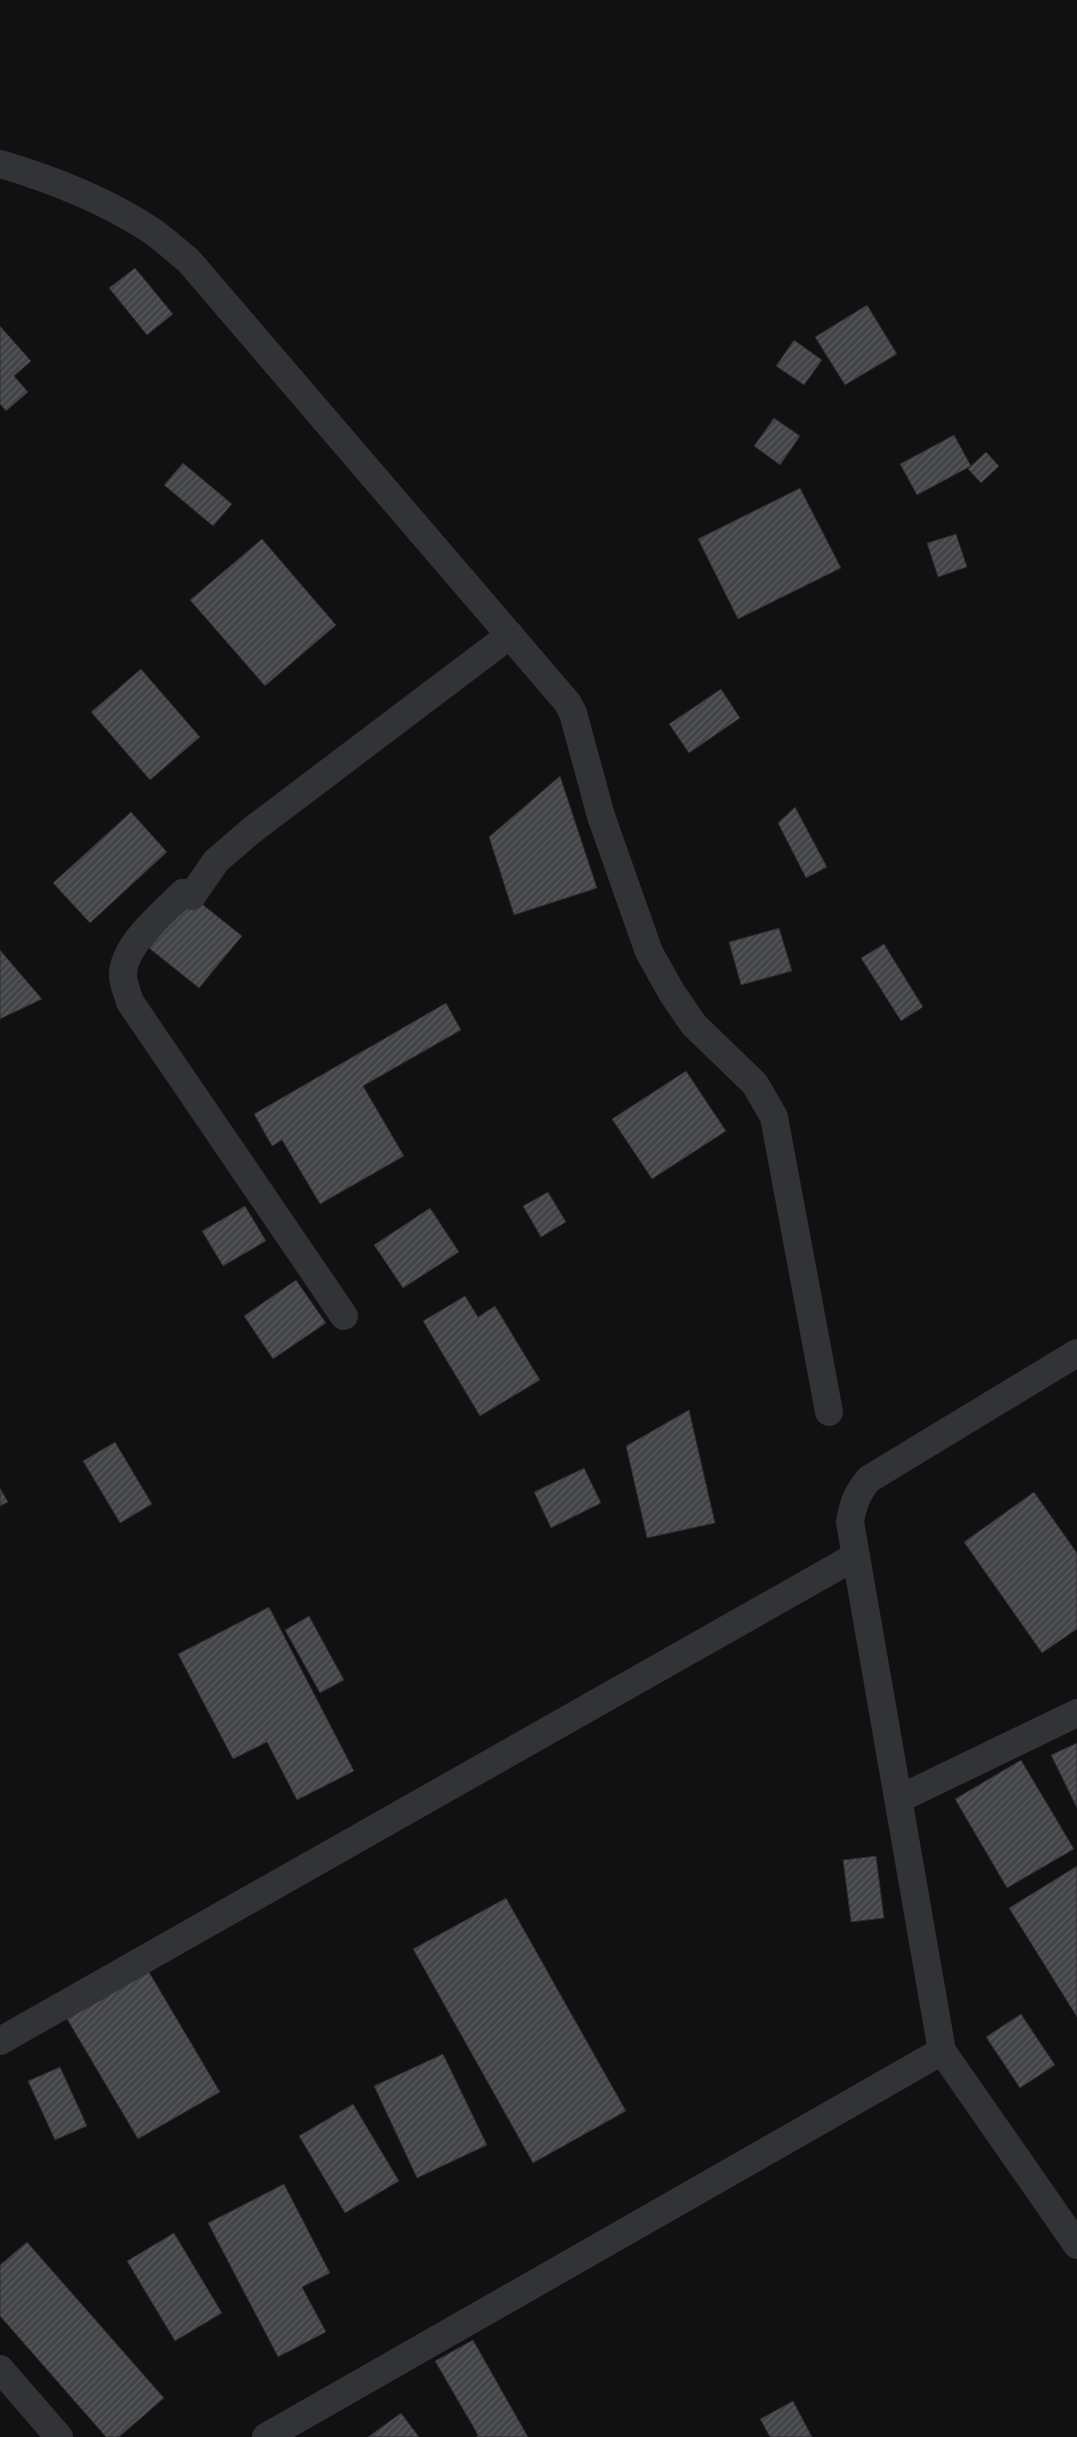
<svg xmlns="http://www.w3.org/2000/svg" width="1077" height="2437" viewBox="0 0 1077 2437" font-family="'DejaVu Sans',sans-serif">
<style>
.building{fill:url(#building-hatch);stroke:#2b2b2e}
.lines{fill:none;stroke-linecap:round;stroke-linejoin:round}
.minor{stroke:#323336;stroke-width:28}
</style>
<defs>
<pattern id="building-hatch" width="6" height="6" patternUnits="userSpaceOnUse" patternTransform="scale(1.25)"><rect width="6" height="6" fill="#434447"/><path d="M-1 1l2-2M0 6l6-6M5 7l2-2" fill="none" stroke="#5b5c5f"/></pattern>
</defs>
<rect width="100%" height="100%" fill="#111112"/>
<g class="building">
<path d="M135 268 173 314 147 335 109 288Z"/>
<path d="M867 305 897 354 845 385 815 337Z"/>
<path d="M0 326 31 361 14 376 28 392 6 411 0 404Z"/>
<path d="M794 340 822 360 804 385 776 366Z"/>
<path d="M774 418 800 436 780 465 754 446Z"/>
<path d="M954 435 971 466 917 495 900 464Z"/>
<path d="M986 452 999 466 981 483 968 469Z"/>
<path d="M183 463 232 504 213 526 164 485Z"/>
<path d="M800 488 841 568 738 619 698 539Z"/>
<path d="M956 534 967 567 938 577 927 543Z"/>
<path d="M262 539 336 625 265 686 190 600Z"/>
<path d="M141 669 200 737 150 780 91 712Z"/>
<path d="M721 689 740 718 689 753 669 724Z"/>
<path d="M560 776 597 888 514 915 489 837Z"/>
<path d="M795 807 827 867 806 878 778 823Z"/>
<path d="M131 812 167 852 90 923 53 883Z"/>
<path d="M192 896 242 936 199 988 149 948Z"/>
<path d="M779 928 792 971 741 985 729 942Z"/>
<path d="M884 944 923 1007 901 1021 861 958Z"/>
<path d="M0 950 42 999 0 1019Z"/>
<path d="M446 1003 461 1030 363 1086 404 1156 320 1204 282 1140 272 1146 254 1114Z"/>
<path d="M686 1071 726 1131 652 1179 612 1119Z"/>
<path d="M548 1192 566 1222 541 1237 523 1206Z"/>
<path d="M245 1206 266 1241 223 1266 202 1231Z"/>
<path d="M430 1208 459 1252 403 1288 374 1245Z"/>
<path d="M296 1280 326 1323 273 1359 244 1316Z"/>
<path d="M465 1296 478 1317 495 1306 540 1380 480 1416 423 1321Z"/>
<path d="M689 1410 715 1523 647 1538 626 1446Z"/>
<path d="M115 1442 152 1504 120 1523 83 1461Z"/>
<path d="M584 1468 601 1503 551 1528 534 1492Z"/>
<path d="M0 1488 8 1502 0 1506Z"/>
<path d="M1034 1492 1077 1553V1629L1042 1653 964 1542Z"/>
<path d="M269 1607 354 1771 297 1800 267 1742 233 1759 178 1654Z"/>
<path d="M309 1616 344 1680 320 1693 285 1630Z"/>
<path d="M1077 1743V1808L1051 1755Z"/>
<path d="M1021 1760 1074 1849 1007 1888 955 1799Z"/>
<path d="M876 1856 884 1918 851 1922 843 1860Z"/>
<path d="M1077 1866V2017L1009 1908Z"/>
<path d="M506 1898 626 2111 533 2163 413 1949Z"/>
<path d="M149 1972 220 2092 138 2139 67 2019Z"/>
<path d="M1021 2014 1055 2065 1020 2088 986 2037Z"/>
<path d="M443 2054 487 2145 417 2178 374 2086Z"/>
<path d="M60 2067 87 2126 55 2140 28 2081Z"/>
<path d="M353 2104 399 2181 345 2213 299 2136Z"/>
<path d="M284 2184 330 2273 302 2287 326 2332 278 2357 208 2223Z"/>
<path d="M174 2233 222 2313 175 2341 127 2261Z"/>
<path d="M27 2242 164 2398 119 2437H106L0 2316V2265Z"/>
<path d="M473 2340 528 2437H476L478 2435 435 2361Z"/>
<path d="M793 2401 812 2437H770L760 2419Z"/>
<path d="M401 2413 419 2437H368Z"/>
</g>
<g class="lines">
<g class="minor">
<path d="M0 164C51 179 104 200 149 229 163 238 175 250 188 260L567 702 573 713 601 816 649 952 672 993 694 1025 755 1084 774 1117 829 1412"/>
<path d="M344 1316 130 1002C128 994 123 984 123 976 122 946 163 913 183 893L192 896 216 861 252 830 510 635"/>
<path d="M1077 1353 869 1479C857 1493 853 1504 850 1522L942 2051 1077 2245"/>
<path d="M899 1799 1077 1713"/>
<path d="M0 2041 856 1556"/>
<path d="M0 2369 59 2437"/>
<path d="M266 2437 942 2051"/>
</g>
</g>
</svg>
